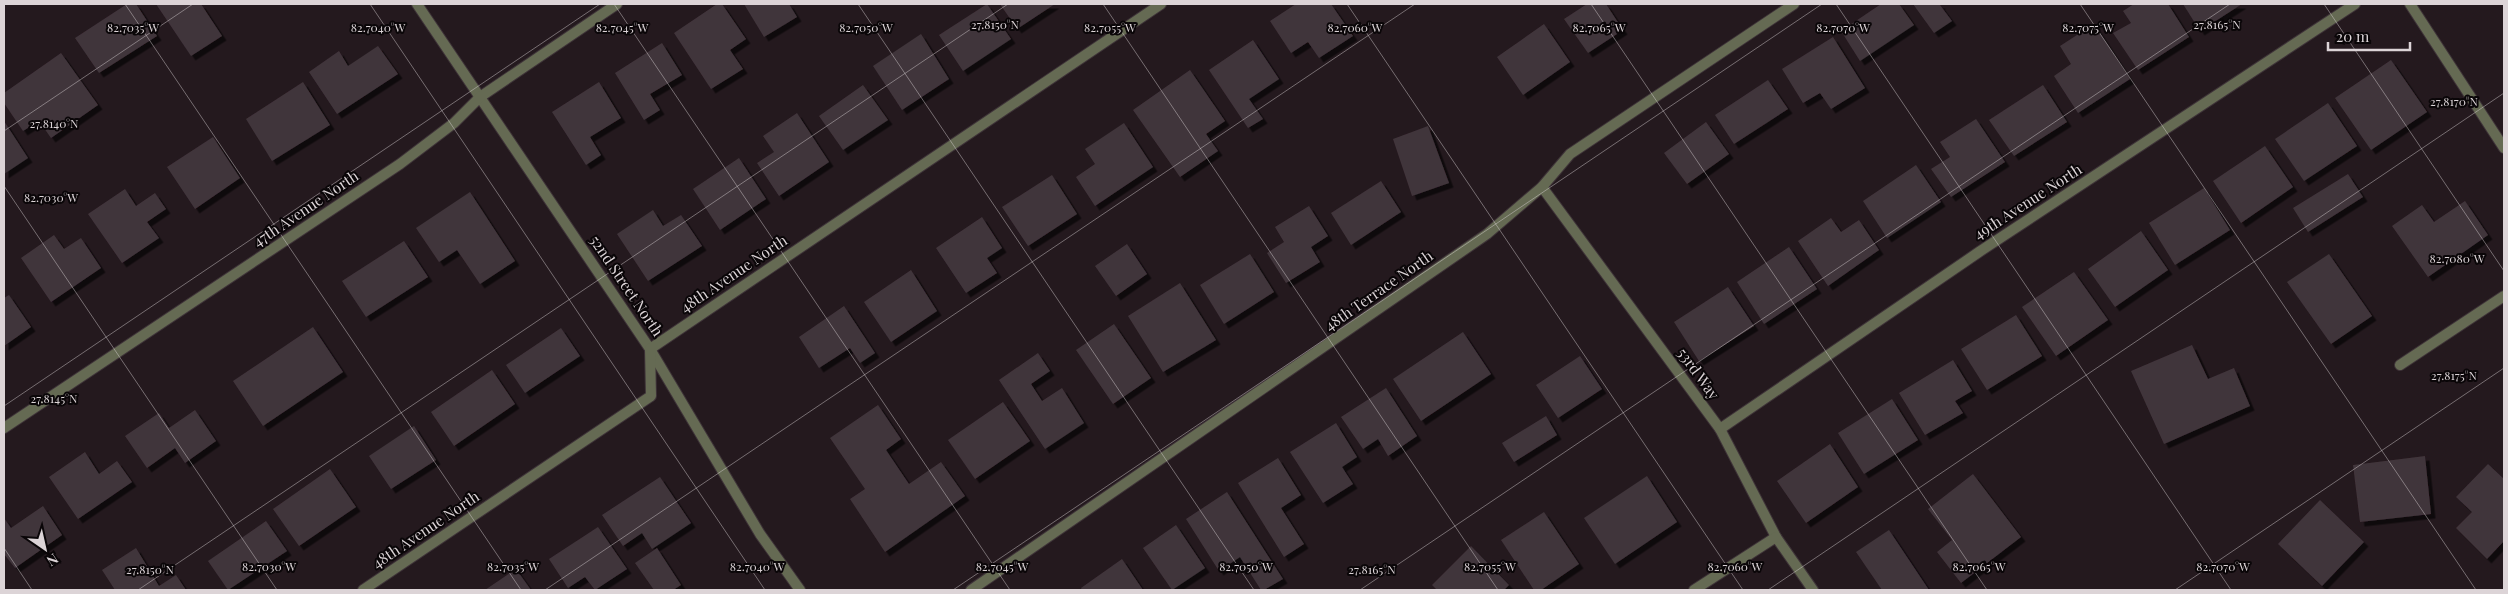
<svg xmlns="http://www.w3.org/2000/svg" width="2508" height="594" viewBox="0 0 2508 594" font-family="'Playfair Display',serif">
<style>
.building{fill:#41343b;filter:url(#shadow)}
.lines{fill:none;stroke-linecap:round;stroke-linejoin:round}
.minor-casing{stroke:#3e3338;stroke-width:12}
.minor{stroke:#656a53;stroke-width:10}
.ticks{fill:none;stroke:#dcd4d7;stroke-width:1;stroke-opacity:0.45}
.labels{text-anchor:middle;stroke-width:4;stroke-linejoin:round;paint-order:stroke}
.street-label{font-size:15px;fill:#dcd4d7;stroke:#0a0608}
.ticks-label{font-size:12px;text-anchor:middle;fill:#dcd4d7;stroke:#0a0608;stroke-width:4;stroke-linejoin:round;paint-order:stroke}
</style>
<defs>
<filter id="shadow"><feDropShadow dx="4.5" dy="4.5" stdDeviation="0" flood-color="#0009"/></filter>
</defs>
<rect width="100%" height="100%" fill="#24191e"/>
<g class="building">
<path d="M127 4H136L157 36 99 73 75 38Z"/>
<path d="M156 4H201L222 36 191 56Z"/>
<path d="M717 4H722L746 39 730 50 743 69 711 89 674 33Z"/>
<path d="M744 4H789L797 17 764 37Z"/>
<path d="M987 4 1011 39 963 71 939 35Z"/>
<path d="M1000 4H1055L1017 29Z"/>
<path d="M1296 4H1331L1353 36 1319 58 1308 42 1291 53 1270 21Z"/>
<path d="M1587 4H1606L1623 30 1588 53 1564 19Z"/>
<path d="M1881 4H1899L1914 25 1860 61 1841 31Z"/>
<path d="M1913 4H1942L1940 5 1952 21 1934 33Z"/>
<path d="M2134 4H2168L2189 37 2138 70 2113 33 2131 23 2123 11Z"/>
<path d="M2183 4H2242L2200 31Z"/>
<path d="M1544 24 1570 62 1523 95 1497 57Z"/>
<path d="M2094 24 2130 79 2078 113 2054 76 2071 64 2060 46Z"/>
<path d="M921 34 949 79 902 110 873 66Z"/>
<path d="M1833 37 1865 88 1831 109 1820 93 1803 103 1782 69Z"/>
<path d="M1253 40 1279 79 1249 99 1263 119 1248 128 1209 70Z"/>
<path d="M662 43 682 75 650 94 660 110 644 120 615 73Z"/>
<path d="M378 46 398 74 337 114 309 72 339 51 348 66Z"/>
<path d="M61 53 98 105 51 138 39 121 23 131 4 103V93Z"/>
<path d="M2391 60 2427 112 2371 150 2335 98Z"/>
<path d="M1190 70 1225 121 1206 134 1218 151 1180 177 1133 110Z"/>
<path d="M1768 80 1788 109 1734 144 1715 115Z"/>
<path d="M303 82 330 125 272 161 246 119Z"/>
<path d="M599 82 621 118 590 137 601 155 586 165 552 112Z"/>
<path d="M863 85 888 120 843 150 819 116Z"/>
<path d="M2043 85 2067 122 2014 156 1989 120Z"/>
<path d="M2328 103 2357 146 2304 181 2275 139Z"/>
<path d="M797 113 829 162 779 196 757 163 774 152 763 136Z"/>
<path d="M1976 119 2005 162 1951 197 1931 169 1950 157 1940 142Z"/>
<path d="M4 121 28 158 4 174Z"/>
<path d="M1706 122 1729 154 1687 184 1664 153Z"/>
<path d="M1124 123 1153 167 1095 206 1076 177 1095 164 1085 149Z"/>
<path d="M1428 126 1449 183 1412 196 1393 139Z"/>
<path d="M213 137 240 178 195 209 167 167Z"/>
<path d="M2265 146 2293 187 2241 223 2213 181Z"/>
<path d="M739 158 766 199 720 230 693 189Z"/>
<path d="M1916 165 1941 202 1887 238 1863 201Z"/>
<path d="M2348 174 2363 197 2308 232 2293 208Z"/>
<path d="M1052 175 1077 214 1028 246 1002 207Z"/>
<path d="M1381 181 1401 212 1351 245 1331 213Z"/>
<path d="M2204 188 2230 230 2175 265 2149 223Z"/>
<path d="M125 189 136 206 155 193 166 209 147 222 159 238 122 263 88 214Z"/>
<path d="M470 192 515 261 480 284 457 250 439 262 416 228Z"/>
<path d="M2465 201 2488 235 2428 277 2392 226 2422 205 2434 222Z"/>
<path d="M1309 206 1328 236 1311 247 1320 262 1286 283 1267 253 1284 242 1275 227Z"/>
<path d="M653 210 663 226 681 215 702 246 648 281 617 234Z"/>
<path d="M982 217 1002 248 987 258 997 273 966 293 936 248Z"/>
<path d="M1831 218 1841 232 1859 220 1879 250 1828 286 1798 241Z"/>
<path d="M2141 231 2168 270 2115 307 2088 269Z"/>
<path d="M54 235 64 249 81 238 101 268 51 302 21 258Z"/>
<path d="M404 241 428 277 366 317 342 281Z"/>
<path d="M1127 244 1147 274 1116 296 1095 266Z"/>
<path d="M1789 247 1817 289 1764 324 1737 282Z"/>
<path d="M1250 254 1274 292 1224 324 1200 285Z"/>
<path d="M2329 254 2372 316 2331 344 2287 282Z"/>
<path d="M911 270 937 311 891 342 864 302Z"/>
<path d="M2074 272 2108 320 2056 356 2022 307Z"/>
<path d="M1180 283 1216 340 1163 372 1128 316Z"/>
<path d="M1728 287 1754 326 1699 361 1674 322Z"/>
<path d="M9 295 31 327 4 346V298Z"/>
<path d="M844 306 875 353 860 363 850 348 819 368 799 337Z"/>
<path d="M2016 315 2042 356 1987 390 1961 349Z"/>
<path d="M1114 324 1151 378 1113 404 1076 350Z"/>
<path d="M313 327 343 372 263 426 233 381Z"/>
<path d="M561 328 580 356 525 393 506 365Z"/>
<path d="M1463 332 1491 374 1421 421 1393 379Z"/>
<path d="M2192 345 2208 379 2234 368 2250 406 2164 444 2131 371Z"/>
<path d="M1038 353 1050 371 1031 384 1042 401 1062 388 1084 423 1045 449 999 380Z"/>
<path d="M1580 356 1602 389 1558 418 1536 385Z"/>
<path d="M1953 360 1972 391 1955 401 1963 413 1925 435 1899 393Z"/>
<path d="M492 370 515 404 454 446 431 412Z"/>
<path d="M1386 388 1417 436 1388 456 1378 439 1363 449 1341 417Z"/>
<path d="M1892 399 1918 440 1864 474 1838 433Z"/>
<path d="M1003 402 1030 441 975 479 948 440Z"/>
<path d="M878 405 901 439 886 450 909 484 941 462 965 496 885 552 850 499 865 489 830 438Z"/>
<path d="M195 410 216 441 185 463 175 448 147 468 125 436 159 413 169 428Z"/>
<path d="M1546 416 1557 435 1514 462 1502 443Z"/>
<path d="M1336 423 1357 457 1342 467 1353 484 1323 503 1290 452Z"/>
<path d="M414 426 436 460 391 489 369 456Z"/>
<path d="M1830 444 1858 487 1806 523 1777 481Z"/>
<path d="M85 452 99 474 117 461 132 482 78 519 49 477Z"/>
<path d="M2425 456 2431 514 2360 522 2353 465Z"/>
<path d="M1278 458 1301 495 1281 508 1304 544 1284 557 1238 483Z"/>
<path d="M2488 464 2504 479V541L2487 559 2456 528 2472 512 2456 497Z"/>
<path d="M330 469 356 507 299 546 273 509Z"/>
<path d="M1973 474 2021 537 1961 583 1937 552 1952 540 1928 509Z"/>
<path d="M1647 476 1677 522 1615 564 1584 518Z"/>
<path d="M660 477 691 523 652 549 642 533 623 546 602 515Z"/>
<path d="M1227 492 1283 579 1264 590H1261L1240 557 1219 571 1186 519Z"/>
<path d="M2320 500 2364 542 2322 586 2278 544Z"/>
<path d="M43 506 62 535 15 568 4 554V518L11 528Z"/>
<path d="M1544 512 1579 564 1541 590H1534L1501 540Z"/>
<path d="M266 521 287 551 228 590 208 561Z"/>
<path d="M1176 525 1205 568 1172 590 1143 548Z"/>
<path d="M598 527 627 569 595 590 585 577 568 588 549 559Z"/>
<path d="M1889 530 1929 590H1882L1856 552Z"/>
<path d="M1471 546 1509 585 1504 590H1437L1432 585Z"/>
<path d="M136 548 159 586 176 575 186 590H115L102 570Z"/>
<path d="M657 548 681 585 673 590H654L635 563Z"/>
<path d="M1122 559 1143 590H1082L1081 588Z"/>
<path d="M516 569 531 590H485Z"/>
</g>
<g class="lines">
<g class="minor-casing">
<g id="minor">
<path d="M417 4 650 349 760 534 800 590"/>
<path d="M2410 4 2504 148"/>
<path d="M1542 187 1720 429 1776 537 1813 590"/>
<path d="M2400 365 2504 296"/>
<path d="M4 428 400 164 454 123 480 97 617 4"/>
<path d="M1720 429 1979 252 2355 4"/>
<path d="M363 590 651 396 650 349 1161 4"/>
<path d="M971 590 1487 234 1542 187 1570 154 1794 4"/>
<path d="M1694 590 1776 537"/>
</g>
</g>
<use href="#minor" class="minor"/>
</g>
<path class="ticks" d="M125 4 521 590M370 4 765 590M614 4 1010 590M858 4 1254 590M1103 4 1498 590M1347 4 1743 590M1591 4 1987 590M1836 4 2231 590M2080 4 2476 590M2324 4 2504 271M4 131 193 4M4 186 277 590M4 406 600 4M4 548 32 590M138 590 1008 4M545 590 1415 4M953 590 1822 4M1360 590 2230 4M1768 590 2504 93M2175 590 2504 368"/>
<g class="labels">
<g class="street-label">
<text transform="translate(2028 202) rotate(-33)" y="5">49th Avenue North</text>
<text transform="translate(306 209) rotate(-34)" y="5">47th Avenue North</text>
<text transform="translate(734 274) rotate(-34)" y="5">48th Avenue North</text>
<text transform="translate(626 286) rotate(56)" y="5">52nd Street North</text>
<text transform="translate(1379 291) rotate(-35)" y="5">48th Terrace North</text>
<text transform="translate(1698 374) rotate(54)" y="5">53rd Way</text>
<text transform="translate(426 530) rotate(-34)" y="5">48th Avenue North</text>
</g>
</g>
<g class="ticks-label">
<text x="995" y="29">27.8150°N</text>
<text x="2217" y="29">27.8165°N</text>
<text x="133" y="32">82.7035°W</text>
<text x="378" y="32">82.7040°W</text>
<text x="622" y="32">82.7045°W</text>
<text x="866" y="32">82.7050°W</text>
<text x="1110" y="32">82.7055°W</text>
<text x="1355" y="32">82.7060°W</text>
<text x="1599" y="32">82.7065°W</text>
<text x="1843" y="32">82.7070°W</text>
<text x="2088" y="32">82.7075°W</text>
<text x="2454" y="106">27.8170°N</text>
<text x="54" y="128">27.8140°N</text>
<text x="51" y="202">82.7030°W</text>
<text x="2457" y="263">82.7080°W</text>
<text x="2454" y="380">27.8175°N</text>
<text x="54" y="403">27.8145°N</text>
<text x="269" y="571">82.7030°W</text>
<text x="513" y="571">82.7035°W</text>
<text x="757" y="571">82.7040°W</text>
<text x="1002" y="571">82.7045°W</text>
<text x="1246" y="571">82.7050°W</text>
<text x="1490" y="571">82.7055°W</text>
<text x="1735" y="571">82.7060°W</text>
<text x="1979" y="571">82.7065°W</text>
<text x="2223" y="571">82.7070°W</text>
<text x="150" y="574">27.8150°N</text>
<text x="1372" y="574">27.8165°N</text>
</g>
<rect width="2508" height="594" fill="none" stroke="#dcd4d7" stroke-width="10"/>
<g transform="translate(45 549) rotate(146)" stroke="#0a0608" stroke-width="4" paint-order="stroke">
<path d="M0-4L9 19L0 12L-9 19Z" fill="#dcd4d7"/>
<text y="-8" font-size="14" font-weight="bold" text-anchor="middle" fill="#dcd4d7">N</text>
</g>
<path d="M2328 42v8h82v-8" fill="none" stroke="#dcd4d7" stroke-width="2.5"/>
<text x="2336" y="42" font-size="15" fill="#dcd4d7" stroke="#0a0608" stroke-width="4" paint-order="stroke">20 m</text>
</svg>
